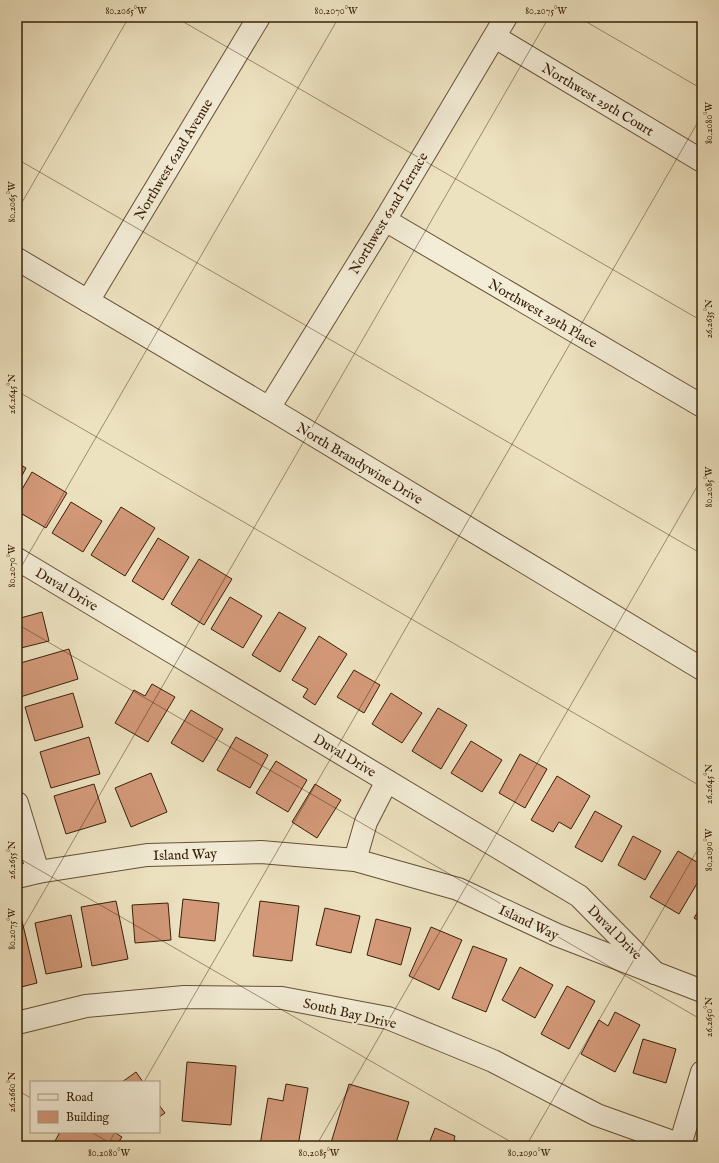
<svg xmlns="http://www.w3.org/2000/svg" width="719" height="1163" viewBox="0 0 719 1163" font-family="'IM FELL English',serif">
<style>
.building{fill:#d39979;stroke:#392008}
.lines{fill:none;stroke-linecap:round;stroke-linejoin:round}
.minor-casing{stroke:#665036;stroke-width:24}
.minor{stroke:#f3ecd6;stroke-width:22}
.ticks{fill:none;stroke:#392008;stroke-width:1;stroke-opacity:0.45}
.labels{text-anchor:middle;stroke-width:4;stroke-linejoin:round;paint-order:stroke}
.street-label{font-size:14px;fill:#392008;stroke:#f3ecd6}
.neatline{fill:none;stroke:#392008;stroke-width:1.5}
.ticks-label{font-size:10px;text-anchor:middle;fill:#392008}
</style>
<rect width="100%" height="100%" fill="#ede2c0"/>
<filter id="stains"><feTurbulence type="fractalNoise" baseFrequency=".005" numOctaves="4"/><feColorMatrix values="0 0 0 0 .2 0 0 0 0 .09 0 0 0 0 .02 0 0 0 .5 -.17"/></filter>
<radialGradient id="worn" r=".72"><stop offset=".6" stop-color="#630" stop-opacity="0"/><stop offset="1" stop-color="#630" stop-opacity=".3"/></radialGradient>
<g class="building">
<path d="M17 463 26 468 17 485Z"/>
<path d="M32 472 67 493 46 528 17 511V498Z"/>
<path d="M71 502 102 521 83 552 52 533Z"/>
<path d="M121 507 155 528 125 576 91 555Z"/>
<path d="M158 538 189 557 163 600 132 581Z"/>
<path d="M199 559 232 579 204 625 171 604Z"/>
<path d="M230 597 262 616 243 648 211 629Z"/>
<path d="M42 612 49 641 17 649V619Z"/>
<path d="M279 612 306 628 280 672 252 655Z"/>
<path d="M319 636 347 654 315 705 303 697 308 689 292 680Z"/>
<path d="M69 649 78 679 17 698V664Z"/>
<path d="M354 670 380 685 364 713 337 697Z"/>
<path d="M152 684 175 697 148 742 115 723 134 690 145 696Z"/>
<path d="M73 693 83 727 35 741 25 707Z"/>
<path d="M391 693 422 713 402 743 372 724Z"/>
<path d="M438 708 467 725 441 769 412 751Z"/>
<path d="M191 710 223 729 203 762 171 743Z"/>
<path d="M89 737 100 774 51 788 40 752Z"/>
<path d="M236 737 268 755 250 788 217 770Z"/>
<path d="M471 741 502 760 482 792 451 773Z"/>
<path d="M520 754 547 769 525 808 499 793Z"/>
<path d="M276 761 307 780 288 812 256 793Z"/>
<path d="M151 773 167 812 131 827 115 788Z"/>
<path d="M557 776 590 796 571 829 559 822 553 832 531 820Z"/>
<path d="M94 784 106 822 66 834 54 796Z"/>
<path d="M315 784 341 800 317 838 292 822Z"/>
<path d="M595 811 622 826 602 862 575 847Z"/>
<path d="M633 836 661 851 645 880 618 865Z"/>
<path d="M678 851 702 865V875L679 914 650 897Z"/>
<path d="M183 899 219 903 215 941 179 937Z"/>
<path d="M116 901 128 959 92 966 81 907Z"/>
<path d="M260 901 299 906 292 961 253 956Z"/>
<path d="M168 903 171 940 135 943 132 905Z"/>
<path d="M702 905V923L694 918Z"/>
<path d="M325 908 360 916 351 953 316 945Z"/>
<path d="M71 915 82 967 46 974 35 923Z"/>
<path d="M376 919 411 928 401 965 367 955Z"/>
<path d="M22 921 37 983 17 988V922Z"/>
<path d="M431 927 462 940 439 990 409 976Z"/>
<path d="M473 946 507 959 486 1012 452 998Z"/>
<path d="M520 967 553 985 535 1018 502 1000Z"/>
<path d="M567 986 595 1001 569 1049 541 1034Z"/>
<path d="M615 1012 640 1025 615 1072 581 1054 599 1020 608 1026Z"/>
<path d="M643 1039 676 1049 666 1083 633 1073Z"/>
<path d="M187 1062 236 1066 231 1125 182 1121Z"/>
<path d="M136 1072 143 1082H122Z"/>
<path d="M286 1084 308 1088 298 1146H268L260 1145 268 1098 283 1101Z"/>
<path d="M349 1084 409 1102 395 1146H330Z"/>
<path d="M159 1105 165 1113 159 1117Z"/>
<path d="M435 1128 455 1136 454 1140 467 1145V1146H428Z"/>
<path d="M60 1132H114L122 1137 116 1146H63L55 1141Z"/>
</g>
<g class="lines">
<g class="minor-casing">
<g id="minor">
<path d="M495 37 702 161"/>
<path d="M385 220 702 406"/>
<path d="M17 259 269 408 702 669"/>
<path d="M88 301 259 17"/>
<path d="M269 408 385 220 506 17"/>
<path d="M17 559 579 896 655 973"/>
<path d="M17 803 38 872"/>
<path d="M355 860 366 822 387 781"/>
<path d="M17 877 38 872 147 855 261 852 355 860 458 889 557 935 702 991"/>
<path d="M17 1023 86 1006 184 997 282 998 388 1018 493 1061 597 1115 684 1146"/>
<path d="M680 1145 702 1072"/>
</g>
</g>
<use href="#minor" class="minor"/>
</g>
<path class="ticks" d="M175 17 702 321M578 17 702 89M17 159 702 554M17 211 129 17M17 391 702 787M17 574 339 17M17 624 702 1020M17 857 518 1146M17 938 549 17M144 1082 702 115M17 1090 31 1098M91 1132 115 1146M107 1146 115 1132M316 1146 702 478M526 1146 702 842"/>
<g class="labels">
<g class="street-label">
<text transform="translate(598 99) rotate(31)" y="5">Northwest 29th Court</text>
<text transform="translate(173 159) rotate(-59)" y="5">Northwest 62nd Avenue</text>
<text transform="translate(388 213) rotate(-59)" y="5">Northwest 62nd Terrace</text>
<text transform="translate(543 313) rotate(30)" y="5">Northwest 29th Place</text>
<text transform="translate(360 463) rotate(31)" y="5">North Brandywine Drive</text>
<text transform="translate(67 589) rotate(31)" y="5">Duval Drive</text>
<text transform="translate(345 755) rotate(31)" y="5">Duval Drive</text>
<text transform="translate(185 854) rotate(-2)" y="5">Island Way</text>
<text transform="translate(529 922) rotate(25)" y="5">Island Way</text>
<text transform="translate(615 932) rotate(45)" y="5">Duval Drive</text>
<text transform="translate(350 1013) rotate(13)" y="5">South Bay Drive</text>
</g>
</g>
<rect width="719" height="1163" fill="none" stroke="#ede2c0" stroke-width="44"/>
<rect x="30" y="1081" width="130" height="52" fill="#f3ecd6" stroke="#a99a84"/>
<rect x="38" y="1094" width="20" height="6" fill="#f3ecd6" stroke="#a99a84"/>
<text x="66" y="1101" font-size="12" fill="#392008">Road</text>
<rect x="38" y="1111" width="20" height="12" fill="#d39979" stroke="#a99a84"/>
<text x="66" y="1121" font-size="12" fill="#392008">Building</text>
<rect x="22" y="22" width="675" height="1119" class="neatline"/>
<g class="ticks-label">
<text x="126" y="14">80.2065°W</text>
<text x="336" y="14">80.2070°W</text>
<text x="546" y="14">80.2075°W</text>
<text transform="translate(708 123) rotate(-90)" y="4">80.2080°W</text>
<text transform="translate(11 202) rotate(-90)" y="4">80.2065°W</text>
<text transform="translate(708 319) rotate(-90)" y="4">26.2635°N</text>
<text transform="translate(11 394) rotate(-90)" y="4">26.2645°N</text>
<text transform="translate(708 487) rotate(-90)" y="4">80.2085°W</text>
<text transform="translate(11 566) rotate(-90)" y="4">80.2070°W</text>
<text transform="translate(708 784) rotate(-90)" y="4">26.2645°N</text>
<text transform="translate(708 850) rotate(-90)" y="4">80.2090°W</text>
<text transform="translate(11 860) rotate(-90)" y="4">26.2655°N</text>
<text transform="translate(11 929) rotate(-90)" y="4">80.2075°W</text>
<text transform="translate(708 1017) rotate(-90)" y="4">26.2650°N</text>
<text transform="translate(11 1092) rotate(-90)" y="4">26.2660°N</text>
<text x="109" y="1156">80.2080°W</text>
<text x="319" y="1156">80.2085°W</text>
<text x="529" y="1156">80.2090°W</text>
</g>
<rect width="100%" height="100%" filter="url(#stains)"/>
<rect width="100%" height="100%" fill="url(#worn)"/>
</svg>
